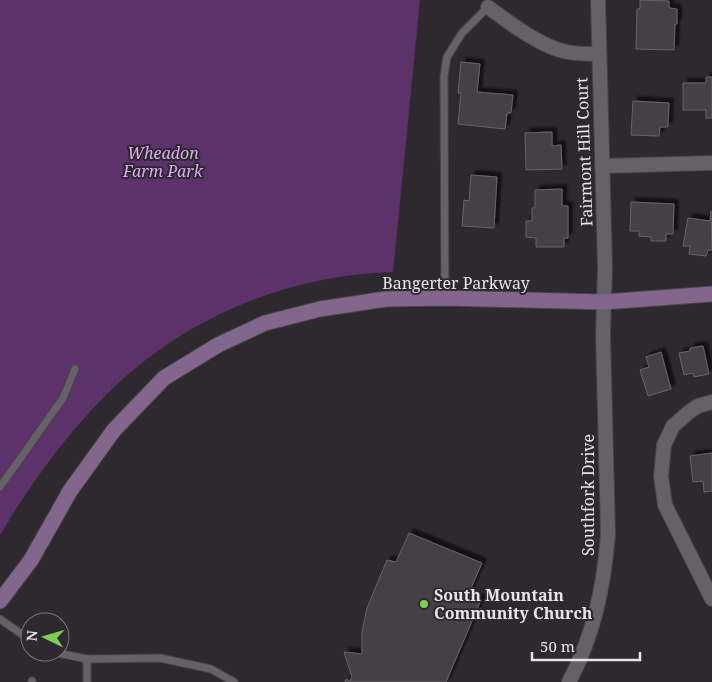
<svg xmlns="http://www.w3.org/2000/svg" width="712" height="682" viewBox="0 0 712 682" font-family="'Noto Serif',serif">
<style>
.green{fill:#5d326b}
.building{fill:#443f45;stroke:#68636a;filter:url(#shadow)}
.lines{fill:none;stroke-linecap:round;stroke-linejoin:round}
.service-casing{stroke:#484449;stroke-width:9}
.minor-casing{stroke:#484449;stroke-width:16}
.secondary-casing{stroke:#484449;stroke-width:17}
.service{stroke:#666168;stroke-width:7}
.minor{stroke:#666168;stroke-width:14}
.secondary{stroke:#82668c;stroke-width:15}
.poi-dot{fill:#7cd155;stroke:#2e292f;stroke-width:2}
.labels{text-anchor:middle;stroke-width:4;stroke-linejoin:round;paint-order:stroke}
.street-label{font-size:16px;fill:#e7e4e8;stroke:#2e292f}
.park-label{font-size:16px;font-style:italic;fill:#e1a8f6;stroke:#2e292f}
.poi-label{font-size:16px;font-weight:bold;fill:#e7e4e8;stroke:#2e292f;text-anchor:start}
</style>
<defs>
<filter id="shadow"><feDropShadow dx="4.5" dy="-4.5" stdDeviation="1" flood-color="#0009"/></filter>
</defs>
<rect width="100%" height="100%" fill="#2e292f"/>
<path class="green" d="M0 0H420L393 272C286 275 181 319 105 396 64 437 30 485 0 535Z"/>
<g class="building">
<path d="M640 0 669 1V8L677 9V24H675L674 50 636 49 637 9H640Z"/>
<path d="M461 62 480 64 477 92 513 95 511 113H507L505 129 458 124 461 93H458Z"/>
<path d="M706 77H712V118H706V110H683V83H706Z"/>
<path d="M633 101 669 103 668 127H660L659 136 631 135Z"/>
<path d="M552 132V146L561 145 562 169 526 170 525 133Z"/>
<path d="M471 175 497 177 494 228 462 226 464 200 469 201Z"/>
<path d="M562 189V206H568V238H564V247H536V238L526 237V221H532V208H535V190Z"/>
<path d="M631 202 674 204 673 234H666V241H651V237L639 236V231H630Z"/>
<path d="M711 211 712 250H708L706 256 689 254 690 246H683L688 218 710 221Z"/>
<path d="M703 346 709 374 694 377 693 373 684 375 679 353 690 351V348Z"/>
<path d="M661 352 671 389 648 396 640 370 649 367 646 357Z"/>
<path d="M712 453V491L704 492 703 481 693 482 690 456Z"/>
<path d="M409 533 482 563 468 595 481 600 446 682H345L346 679 350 681 352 677 344 652 362 654V632L367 608 387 560 396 562Z"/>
</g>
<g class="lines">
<g class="service-casing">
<g id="service">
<path d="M445 298 444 76 447 57 462 33 488 7"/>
<path d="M0 487 63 398 75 369"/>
<path d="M0 619 30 640"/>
<path d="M53 652 87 659 160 658 211 669 234 682"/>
<path d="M32 681V682"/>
<path d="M87 682V659"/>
</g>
</g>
<g class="minor-casing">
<g id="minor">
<path d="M488 7C510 23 541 47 567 52 578 54 588 54 599 54"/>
<path d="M602 166 712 163"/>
<path d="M712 402 698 406 689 412 673 426 664 445 661 476 665 505 712 599"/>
<path d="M569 682C594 635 604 586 608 534L603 335 605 267 598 0"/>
</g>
</g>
<g class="secondary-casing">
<path id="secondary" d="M0 601 31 560 70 491 114 430 164 378 218 345 265 323 320 309 386 299 445 298 604 302 712 294"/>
</g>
<use href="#service" class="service"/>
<use href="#minor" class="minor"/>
<use href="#secondary" class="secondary"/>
</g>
<circle class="poi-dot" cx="424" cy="604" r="5"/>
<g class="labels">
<g class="street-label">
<text transform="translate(584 152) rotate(-92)" y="6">Fairmont Hill Court</text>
<text x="456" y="289">Bangerter Parkway</text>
<text transform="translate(588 495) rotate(-90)" y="6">Southfork Drive</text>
</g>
<g class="park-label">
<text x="163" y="159">Wheadon<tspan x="163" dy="18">Farm Park</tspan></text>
</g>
<g class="poi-label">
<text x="434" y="601">South Mountain<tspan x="434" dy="18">Community Church</tspan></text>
</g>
</g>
<g transform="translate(45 637) rotate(275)"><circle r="24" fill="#2e292f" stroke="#787479"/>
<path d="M0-4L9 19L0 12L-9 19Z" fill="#7cd155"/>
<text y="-8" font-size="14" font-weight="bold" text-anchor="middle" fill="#e7e4e8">N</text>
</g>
<path d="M532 652v8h108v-8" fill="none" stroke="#e7e4e8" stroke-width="2.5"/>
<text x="540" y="652" font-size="15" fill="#e7e4e8" stroke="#2e292f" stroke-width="4" paint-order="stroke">50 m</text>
</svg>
